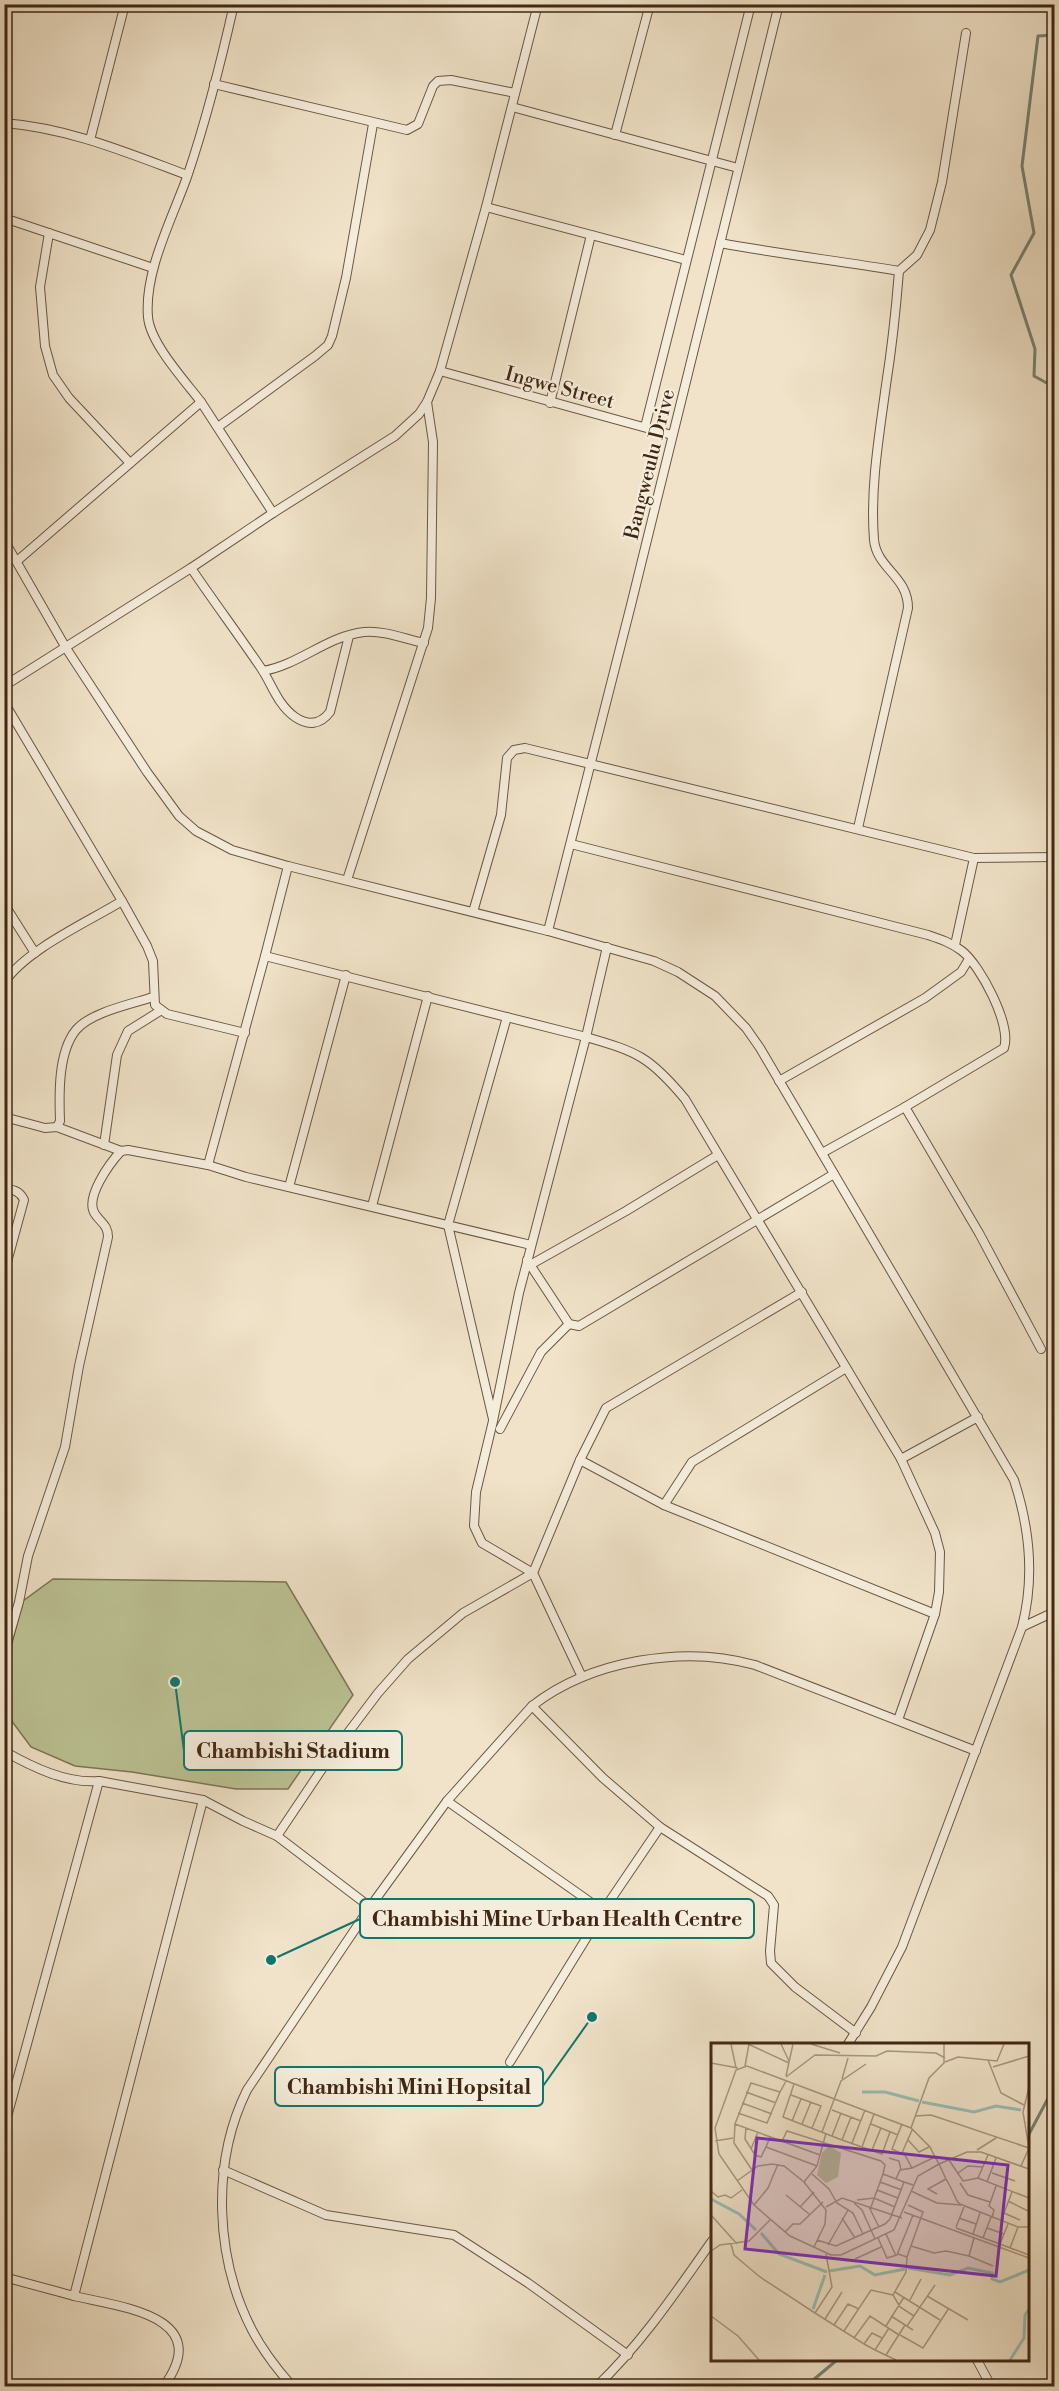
<svg xmlns="http://www.w3.org/2000/svg" width="1059" height="2391" viewBox="0 0 1059 2391" font-family="'Libre Bodoni',serif">
<style>
.green{fill:#bcc395;stroke:#7e7554;stroke-width:1.5}
.lines{fill:none;stroke-linecap:round;stroke-linejoin:round}
.stream{stroke:#778273;stroke-width:3}
.street-casing{stroke:#6d5640;stroke-width:10}
.street{stroke:#f5eddc;stroke-width:8}
.labels{text-anchor:middle;stroke-width:4.5;stroke-linejoin:round;paint-order:stroke}
.street-label{font-size:20px;fill:#412713;stroke:#f5eddc}
.inset-river{fill:none;stroke:#9bbeb3;stroke-width:3}
.inset-road{fill:none;stroke:#aa9880;stroke-width:1.5}
.view{fill:#7b2cbf;fill-opacity:0.15;stroke:#7b2cbf;stroke-width:3}
.inset-edge{fill:none;stroke:#412713;stroke-width:3}
.leader{fill:none;stroke:#0f766e;stroke-width:2}
.callout-dot{fill:#0f766e;stroke:#f5eddc;stroke-width:2}
.callout{fill:#f5eddc;stroke:#0f766e;stroke-width:2}
.callout-label{font-size:21px;text-anchor:middle;font-weight:bold;fill:#412713}
</style>
<rect width="100%" height="100%" fill="#f0e3c9"/>
<filter id="stains"><feTurbulence type="fractalNoise" baseFrequency=".00333" numOctaves="4"/><feColorMatrix values="0 0 0 0 .2 0 0 0 0 .09 0 0 0 0 .02 0 0 0 .5 -.17"/></filter>
<radialGradient id="worn" r=".72"><stop offset=".6" stop-color="#630" stop-opacity="0"/><stop offset="1" stop-color="#630" stop-opacity=".3"/></radialGradient>
<path class="green" d="M53 1579 286 1582 353 1695 288 1789H236L132 1772 75 1766 31 1747 5 1712V1669L23 1601Z"/>
<g class="lines">
<g class="stream">
<path d="M1054 35 1038 36 1022 166 1034 233 1011 275 1035 349 1034 376 1054 387"/>
<path d="M1028 2136 1054 2087"/>
<path d="M806 2386 837 2360"/>
</g>
<g class="street-casing">
<g id="street">
<path d="M214 84 407 130 418 124 433 86 438 81 451 80 515 93"/>
<path d="M512 107 738 168"/>
<path d="M4 123C69 128 128 153 187 175"/>
<path d="M615 135 650 4"/>
<path d="M90 140 125 4"/>
<path d="M486 207 686 260"/>
<path d="M4 218 153 268"/>
<path d="M49 233 40 287 45 346 53 375 69 398 130 463"/>
<path d="M720 243C780 254 839 261 899 271"/>
<path d="M440 371 672 435"/>
<path d="M201 402 273 513"/>
<path d="M550 403 591 235"/>
<path d="M218 427 315 356 328 345 332 336 346 278 373 124"/>
<path d="M645 427 751 4"/>
<path d="M4 540 66 648 147 772 179 816 196 831 232 850 288 866 548 931 654 961 678 972 715 996 746 1028 760 1048 1014 1480C1030 1529 1035 1577 1022 1627L902 1947 871 2007 848 2044"/>
<path d="M17 561 201 402C185 381 150 343 148 317 144 272 172 219 187 177 206 121 221 62 234 4"/>
<path d="M191 568C214 602 238 634 261 668 272 684 277 704 295 717 308 726 320 725 330 712L349 636"/>
<path d="M263 671C299 665 327 636 364 632 383 630 405 639 424 643"/>
<path d="M4 686 191 568 273 513 395 436 419 414 427 402 440 371 486 207 538 4"/>
<path d="M4 702 122 901C88 922 25 950 4 983"/>
<path d="M858 828 908 608C908 576 877 569 874 540 870 488 879 437 886 385 892 347 896 309 899 271L917 255 930 230 942 182 966 33"/>
<path d="M571 844 928 935C940 939 952 943 962 951 980 965 1012 1025 1004 1048L905 1107 822 1153"/>
<path d="M974 858 1054 857"/>
<path d="M288 866 265 956 586 1037C638 1052 650 1057 685 1099L901 1459 935 1533 940 1552 939 1592 935 1614 898 1720"/>
<path d="M347 880 428 628 431 598 433 442 427 402"/>
<path d="M122 901 147 946 153 961 155 1005 167 1014 245 1033"/>
<path d="M4 904 35 953"/>
<path d="M473 912 501 815 507 758 514 750 525 748 974 858 955 945"/>
<path d="M548 931 631 605 779 4"/>
<path d="M265 956 208 1165 246 1177 531 1245"/>
<path d="M779 1081 925 998 961 972 969 959"/>
<path d="M905 1107 979 1233 1041 1349"/>
<path d="M4 1117 45 1128 57 1127 121 1151"/>
<path d="M57 1127 60 1121C59 1094 58 1052 76 1030 91 1012 132 1004 153 997"/>
<path d="M104 1145 117 1055 128 1031 160 1011"/>
<path d="M289 1187 346 975"/>
<path d="M4 1188C14 1190 20 1191 24 1200L4 1273"/>
<path d="M372 1206 428 996"/>
<path d="M527 1260 569 1324 579 1326 834 1174"/>
<path d="M530 1265 626 1211 718 1155"/>
<path d="M493 1419 448 1225 507 1017"/>
<path d="M500 1429 541 1352 569 1324"/>
<path d="M901 1459 978 1417"/>
<path d="M580 1460 664 1505 935 1614"/>
<path d="M664 1505 692 1462 846 1368"/>
<path d="M1022 1627 1054 1612"/>
<path d="M4 1654 19 1602 28 1556 65 1447 79 1366 108 1237C108 1225 101 1223 95 1214 84 1198 110 1163 121 1151L128 1150 208 1165"/>
<path d="M582 1677 533 1573 482 1543 474 1526 476 1492 493 1421 519 1293 586 1037 607 947"/>
<path d="M532 1706 603 1778 660 1827 768 1896 774 1905 770 1951 771 1963 795 1987 856 2033"/>
<path d="M4 1751C32 1767 67 1784 99 1781L203 1800 243 1821 277 1836 370 1907"/>
<path d="M447 1801 603 1911"/>
<path d="M277 1836 332 1754 378 1693 408 1659 463 1613 533 1573 580 1460 606 1408 802 1292"/>
<path d="M510 2062 603 1911 660 1827"/>
<path d="M4 2128 99 1781"/>
<path d="M223 2170 326 2215 454 2235 528 2283 628 2355"/>
<path d="M4 2277 74 2296 203 1800"/>
<path d="M74 2296C121 2307 215 2316 164 2386"/>
<path d="M977 2360 991 2386"/>
<path d="M292 2386C277 2369 263 2351 252 2330 215 2258 211 2163 247 2090L370 1907 447 1801 532 1706C591 1660 684 1645 755 1665L976 1751"/>
<path d="M597 2386C642 2343 676 2292 712 2241"/>
</g>
</g>
<use href="#street" class="street"/>
</g>
<g class="labels">
<g class="street-label">
<text transform="translate(560 387) rotate(15)" y="7">Ingwe Street</text>
<text transform="translate(649 464) rotate(-76)" y="7">Bangweulu Drive</text>
</g>
</g>
<g transform="translate(711 2043)">
<rect width="318" height="318" fill="#f0e3c9"/>
<path d="M118 103 130 110 127 134 115 140 106 132 111 110Z" fill="#bcc395"/>
<path class="inset-river" d="M151 49H174L208 58M211 59 263 69 285 63 310 67M0 156 28 171 45 187M50 190 68 211 116 229M197 225 239 232 257 225 281 230V236L289 239 318 227M118 228 149 223 164 232 194 226M102 266 114 232M299 317 313 295 314 272 318 266"/>
<path class="inset-road" d="M20 1 25 25M37 1 78 20M70 1 78 18M100 1 129 10M277 17 290 50 313 62M234 19 247 14 286 18 293 1M0 20 27 25M34 23 38 1M282 24 318 13M75 33 82 1M75 34 104 12 165 13 176 8 225 10 234 15M131 36 137 15M83 41 72 74 131 97 151 104 163 71M35 49 65 60M80 52 110 63 101 85M31 60 61 71M121 67 150 78M27 70 56 80 69 49M204 73 220 72 318 105M81 78 90 56M24 81 40 40 69 49 75 38M91 81 100 59M160 81 187 92M191 81 181 106 194 112 201 125 224 114M35 85 34 96 44 112 50 114 55 104M200 85 218 35 233 20V1M111 89 130 38 155 21M121 93 130 70M59 94 55 104 106 123M131 97 140 74M197 97 208 109 218 104M4 98 22 95M71 98 76 88 170 118 174 122 172 131M141 100 154 67M151 104 171 111 179 89M40 106 47 89M161 107 170 85M266 107 285 95M191 110 201 87M178 115 188 118 190 127M238 117 252 138 267 135 318 155M310 123 318 105 312 69 318 44M318 126 270 109H256L228 121 207 133 183 187 130 212H120L79 193 43 162 8 111 4 85 25 27 36 23 200 85 219 104 224 114 228 121 235 136 240 145 246 158 249 161 307 184H318M41 127 23 100 24 81 109 112M247 130 257 123 272 124M281 130 304 138M101 131 118 146 126 160 142 170 152 191M267 135 277 112M185 136 189 127 201 125M26 138 47 123 61 121 73 123 93 139 115 167 114 181 103 204M93 139 106 123 115 90M169 139 191 147M276 139 285 115M249 140 257 152 279 159M166 147 187 155M0 148 7 154 14 152 20 155 31 147M200 148 226 160 250 162M301 149 293 170 309 177M226 151 217 146 235 136M75 152 98 171M146 157 163 155 184 164M297 158 317 168M143 160 151 167 164 196M43 162 57 145 67 121M89 164 103 149M115 164 131 155 191 175M158 164 168 184M160 164 172 131 193 139M193 169 318 215M0 172 26 201M131 175 144 195M248 175 265 181M281 175 283 167 278 163 285 143M245 184 253 164M245 185 289 201 293 191M276 185 293 191 297 181M74 189 82 181H89L112 159M175 191 185 213M262 191 269 170M167 195 176 215 186 212 202 172M272 195 280 174M106 197 125 203 174 181 179 176 193 139 202 142M20 201 23 212 49 234 104 270 153 301 161 290 171 295M289 201 318 212M117 202 137 167M200 203 223 210 235 208 258 213 282 223M299 205 307 184M0 208 9 202 38 198 59 177M187 211 196 214 212 169 197 162M258 213 263 195M196 214 195 229 182 252 189 264 203 273M144 216 170 204M184 249 229 277M216 253 257 277M199 257 210 236M104 270 121 244 115 211M0 273 27 293 48 317M180 273 202 287M114 276 131 249M123 282 137 261 148 266M175 283 193 254M196 283 224 242M133 288 160 247 182 252M189 292 212 305 238 265M143 295 159 273 188 292M153 301 164 307 178 285M164 307 185 317M175 312 194 282"/>
<path class="view" d="M46 95 297 122 285 233 34 206Z"/>
<rect width="318" height="318" class="inset-edge"/>
</g>
<path class="leader" d="M175 1682L184 1751M271 1960L360 1919M592 2017L543 2086"/>
<g class="callout-dot">
<circle cx="175" cy="1682" r="6"/>
<circle cx="271" cy="1960" r="6"/>
<circle cx="592" cy="2017" r="6"/>
</g>
<g class="callout">
<rect x="184" y="1731" width="218" height="39" rx="6"/>
<rect x="360" y="1899" width="394" height="39" rx="6"/>
<rect x="275" y="2067" width="268" height="39" rx="6"/>
</g>
<g class="callout-label">
<text x="293" y="1758">Chambishi Stadium</text>
<text x="557" y="1926">Chambishi Mine Urban Health Centre</text>
<text x="409" y="2094">Chambishi Mini Hopsital</text>
</g>
<rect width="1059" height="2391" fill="none" stroke="#f0e3c9" stroke-width="24"/>
<rect x="6" y="6" width="1047" height="2379" fill="none" stroke="#412713" stroke-width="3"/>
<rect x="12" y="12" width="1035" height="2367" fill="none" stroke="#412713" stroke-width="1.5"/>
<rect width="100%" height="100%" filter="url(#stains)"/>
<rect width="100%" height="100%" fill="url(#worn)"/>
</svg>
